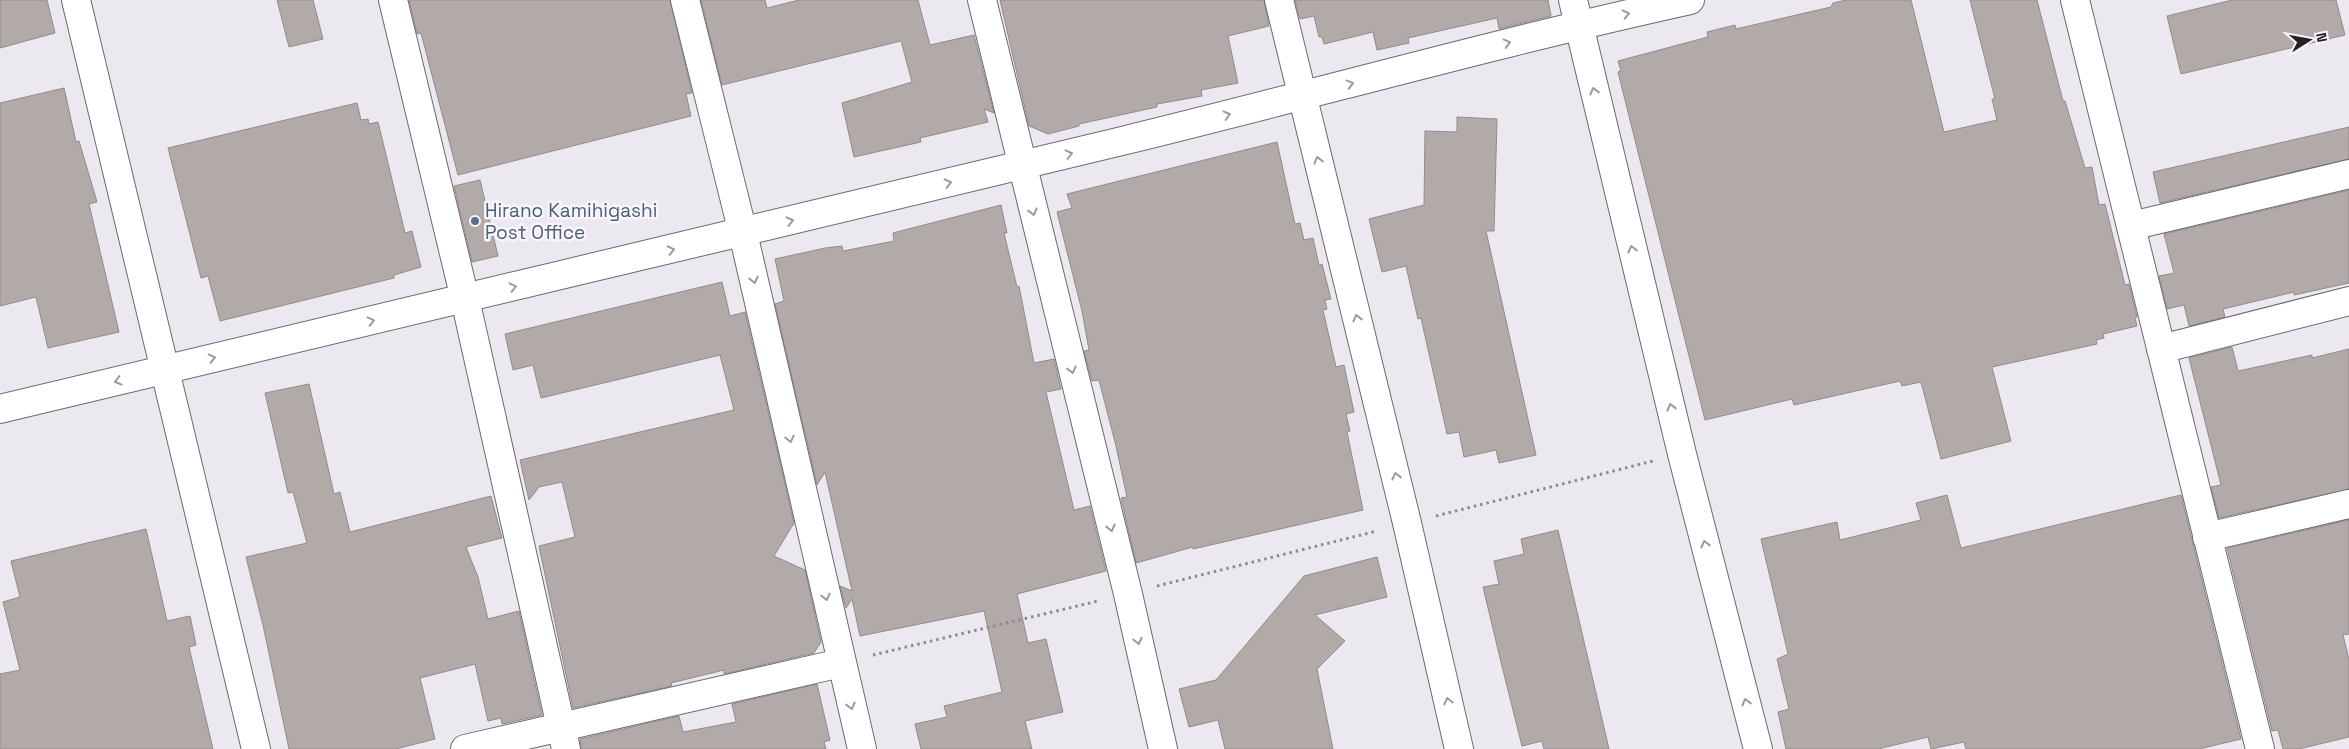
<svg xmlns="http://www.w3.org/2000/svg" width="2349" height="749" viewBox="0 0 2349 749" font-family="'Space Grotesk',sans-serif">
<style>
.building{fill:#b2aaa9;stroke:#938b8a}
.lines{fill:none;stroke-linecap:round;stroke-linejoin:round}
.minor-casing{stroke:#6b6970;stroke-width:30}
.path{stroke:#8c8a90;stroke-width:3;stroke-dasharray:2.5 4;stroke-linecap:butt}
.minor{stroke:#fff;stroke-width:28}
.oneway{stroke:#9c9b9c}
.service-dot{fill:#5c6f8a;stroke:#f8f5fd;stroke-width:2}
.labels{text-anchor:middle;stroke-width:5;stroke-linejoin:round;paint-order:stroke}
.service-label{font-size:19px;fill:#4e5e75;stroke:#f8f5fd;text-anchor:start}
</style>
<rect width="100%" height="100%" fill="#ebe8f0"/>
<g class="building">
<path d="M0 0H47L55 33 0 48Z"/>
<path d="M277 0H313L323 39 289 47Z"/>
<path d="M409 0H670L692 93 686 94 691 116 458 175 421 33 417 34Z"/>
<path d="M701 0H765L767 8 799 0H918L930 45 974 35 994 113 984 109 988 122 920 138 921 142 854 157 842 103 912 82 901 41 722 85Z"/>
<path d="M1000 0H1264L1269 26 1228 36 1238 83 1201 90 1202 96 1157 104V107L1079 124V126L1048 134 1029 126Z"/>
<path d="M1295 0H1548L1551 16 1499 29 1497 18 1408 38 1409 43 1377 50 1373 32 1324 44 1322 37H1319L1314 16 1300 19Z"/>
<path d="M1846 0H1911L1944 132 1997 120 1992 99H1995L1970 0H2037L2063 101H2065L2085 168 2092 167 2099 205 2105 204 2125 285 2129 284 2137 317 2135 318 2137 326 2103 334 2104 338 2096 340 2097 344 1992 367 2011 441 1941 459 1921 382 1902 386 1900 381 1794 405 1792 399 1705 420 1618 72 1621 71 1618 61 1708 37 1707 32 1735 25 1736 29 1831 7 1833 3Z"/>
<path d="M2232 0H2336L2345 35 2181 74 2167 16Z"/>
<path d="M64 88 76 142 79 141 97 202 89 204 119 332 48 348 36 297 0 306V103Z"/>
<path d="M357 103 361 120 368 119 369 124 378 122 405 233 412 231 421 267 394 275V278L220 321 208 276 201 278 168 148Z"/>
<path d="M1457 117 1497 119 1494 231H1486L1536 455 1499 463 1496 450 1464 457 1459 432 1447 434 1421 318 1418 319 1406 266 1382 272 1369 219 1424 205 1425 131 1457 132Z"/>
<path d="M2349 127V159L2160 203 2153 172Z"/>
<path d="M1277 142 1295 224 1300 223 1304 240 1313 238 1319 265 1322 264 1331 299 1325 300 1327 309 1323 310 1336 367 1344 365 1354 412 1346 414 1350 431 1347 432 1363 510 1193 549V547L1136 563 1121 498 1127 497 1116 446 1099 380 1092 381 1084 351 1089 350 1082 311 1057 212 1072 208 1067 194Z"/>
<path d="M480 180 498 256 472 262 454 186Z"/>
<path d="M2349 190V283L2294 295V292L2223 309 2225 317 2189 326 2184 305 2167 309 2159 276 2174 273 2164 234Z"/>
<path d="M1001 205 1007 233H1004L1017 287 1019 286 1034 363 1054 359 1061 389 1046 392 1074 510 1090 506 1106 571 1017 594 1028 643 1046 639 1063 712 1025 721 1032 749H921L915 724 947 717 944 706 1002 692 984 611 860 636 852 599 846 608 840 586 852 591 825 472 817 485 775 304 784 301 775 259 825 248 842 246 843 251 894 241 893 233Z"/>
<path d="M722 282 730 316 745 312 794 523 774 556 805 570 821 642 814 653 724 674V670L671 683 672 686 573 708 539 546 575 537 562 482 539 487 529 500 520 460 734 410 720 355 541 398 533 365 513 370 505 334Z"/>
<path d="M2232 347 2238 371 2312 355V358L2349 349V489L2219 518 2211 487 2221 485 2189 358Z"/>
<path d="M309 384 334 494 340 492 350 532 491 496 502 538 466 547 478 577 488 619 519 611 542 715 502 724 501 718 488 721 475 664 420 678 435 739 396 749H289L263 625 246 557 307 543 293 492 288 493 265 393Z"/>
<path d="M1947 495 1961 548 2181 495 2241 739 2199 749H1966L1964 742 1931 749 1928 737 1878 749H1786L1778 712 1789 709 1777 659 1788 654 1761 539 1837 522 1840 540 1921 520 1916 503Z"/>
<path d="M2349 520V634L2343 635 2349 659V737L2299 749H2283L2278 730 2272 731 2227 548Z"/>
<path d="M146 529 167 621 190 616 196 645 189 647 213 749H0V674L20 670 3 602 20 597 11 561Z"/>
<path d="M1558 530 1609 749H1544L1542 741 1522 746 1500 658 1483 587 1499 584 1494 561 1524 554 1521 539Z"/>
<path d="M1377 557 1387 597 1315 615 1345 641 1317 669 1333 749H1225L1218 720 1189 727 1179 689 1216 680 1304 576Z"/>
<path d="M817 684 830 740 824 742 826 749H581L580 739 679 716 683 732 736 722 732 704Z"/>
</g>
<g class="lines">
<g class="minor-casing">
<g id="minor">
<path d="M76 0 256 749"/>
<path d="M393 0 465 299 566 749"/>
<path d="M685 0 743 233 862 749"/>
<path d="M982 0 1128 594 1163 749"/>
<path d="M1279 0 1407 523 1459 749"/>
<path d="M1573 0 1682 454 1758 749"/>
<path d="M2075 0 2260 749"/>
<path d="M2131 226 2349 174"/>
<path d="M2161 349 2349 301"/>
<path d="M0 409C374 319 748 231 1122 141 1311 95 1499 42 1690 0"/>
<path d="M2207 537 2349 504"/>
<path d="M465 749 841 663"/>
</g>
</g>
<g class="path">
<path d="M1436 516 1653 461"/>
<path d="M1157 586 1377 531"/>
<path d="M873 655 1098 601"/>
</g>
<use href="#minor" class="minor"/>
</g>
<defs><path id="oneway-chevron" d="M-2-3.5L2.5 0L-2 3.5" fill="none" stroke-width="1.6" stroke-linecap="round" stroke-linejoin="round" transform="scale(1.25)"/></defs>
<g class="oneway">
<use href="#oneway-chevron" transform="translate(1626 14) rotate(-13)"/>
<use href="#oneway-chevron" transform="translate(1507 43) rotate(-15)"/>
<use href="#oneway-chevron" transform="translate(1350 84) rotate(-15)"/>
<use href="#oneway-chevron" transform="translate(1594 91) rotate(-104)"/>
<use href="#oneway-chevron" transform="translate(1227 115) rotate(-14)"/>
<use href="#oneway-chevron" transform="translate(1069 154) rotate(-14)"/>
<use href="#oneway-chevron" transform="translate(1318 160) rotate(-104)"/>
<use href="#oneway-chevron" transform="translate(948 183) rotate(-14)"/>
<use href="#oneway-chevron" transform="translate(1033 212) rotate(76)"/>
<use href="#oneway-chevron" transform="translate(790 221) rotate(-14)"/>
<use href="#oneway-chevron" transform="translate(1632 249) rotate(-104)"/>
<use href="#oneway-chevron" transform="translate(671 250) rotate(-13)"/>
<use href="#oneway-chevron" transform="translate(754 280) rotate(77)"/>
<use href="#oneway-chevron" transform="translate(513 287) rotate(-13)"/>
<use href="#oneway-chevron" transform="translate(1357 318) rotate(-104)"/>
<use href="#oneway-chevron" transform="translate(371 321) rotate(-13)"/>
<use href="#oneway-chevron" transform="translate(212 358) rotate(-13)"/>
<use href="#oneway-chevron" transform="translate(1072 370) rotate(76)"/>
<use href="#oneway-chevron" transform="translate(118 381) rotate(166)"/>
<use href="#oneway-chevron" transform="translate(1671 407) rotate(-104)"/>
<use href="#oneway-chevron" transform="translate(790 439) rotate(77)"/>
<use href="#oneway-chevron" transform="translate(1396 476) rotate(-104)"/>
<use href="#oneway-chevron" transform="translate(1111 528) rotate(76)"/>
<use href="#oneway-chevron" transform="translate(1705 544) rotate(-104)"/>
<use href="#oneway-chevron" transform="translate(826 597) rotate(77)"/>
<use href="#oneway-chevron" transform="translate(1138 641) rotate(77)"/>
<use href="#oneway-chevron" transform="translate(1448 701) rotate(-103)"/>
<use href="#oneway-chevron" transform="translate(1746 702) rotate(-104)"/>
<use href="#oneway-chevron" transform="translate(851 706) rotate(76)"/>
</g>
<circle class="service-dot" cx="475" cy="221" r="5"/>
<g class="labels">
<g class="service-label">
<text x="485" y="217">Hirano Kamihigashi<tspan x="485" dy="22">Post Office</tspan></text>
</g>
</g>
<g transform="translate(2309 40) rotate(79)" stroke="#f8f5fd" stroke-width="4" paint-order="stroke">
<path d="M0-4L9 19L0 12L-9 19Z" fill="#222124"/>
<text y="-8" font-size="14" font-weight="bold" text-anchor="middle" fill="#222124">N</text>
</g>
</svg>
